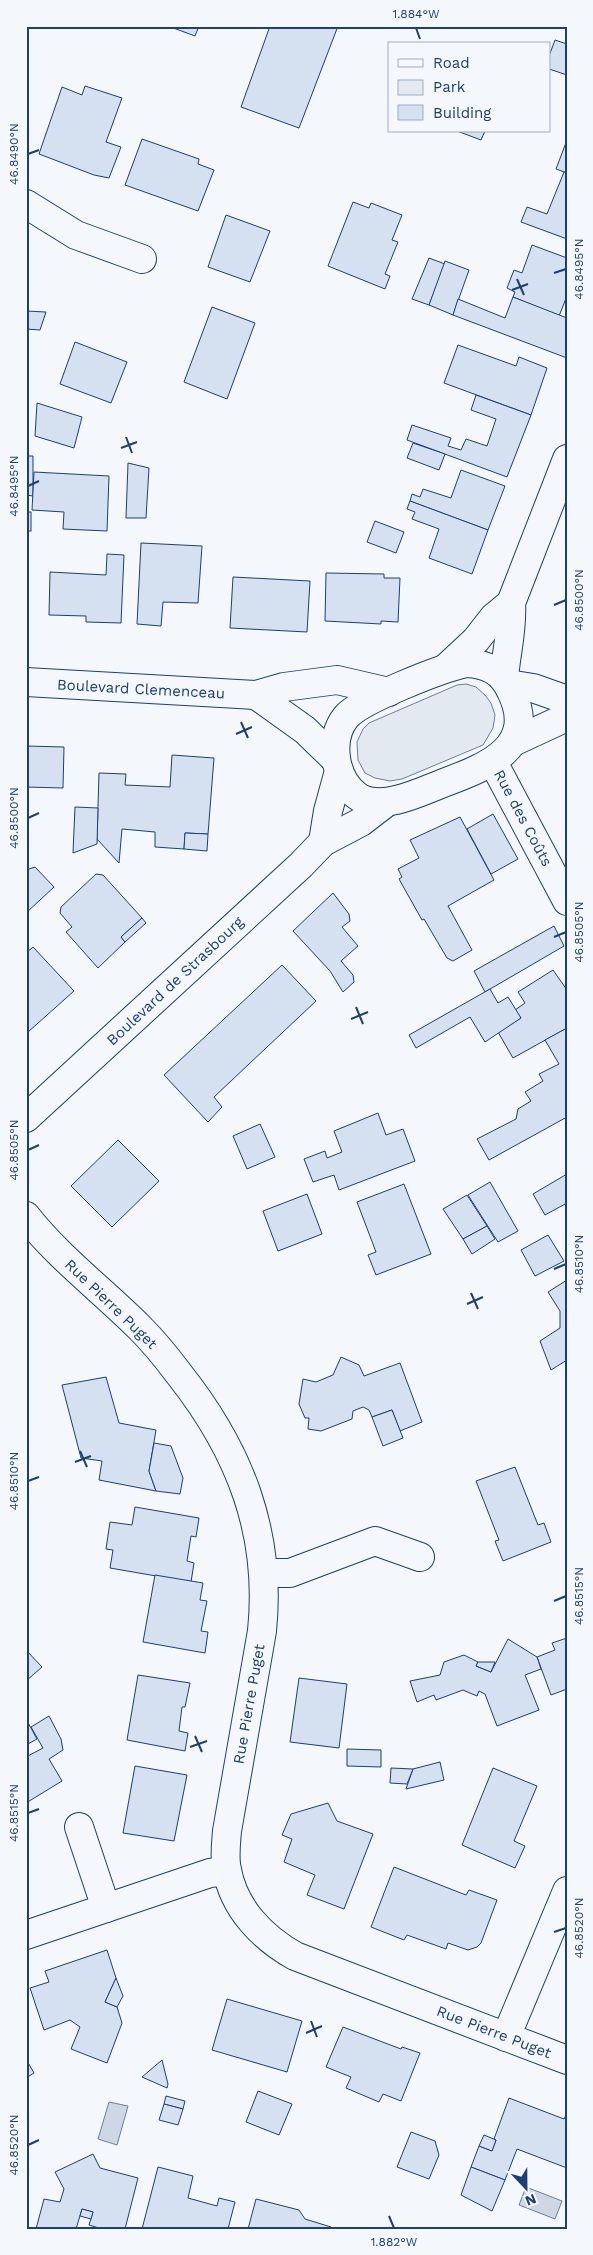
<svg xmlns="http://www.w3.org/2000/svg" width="593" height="2255" viewBox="0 0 593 2255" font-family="'Work Sans',sans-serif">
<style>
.green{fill:#e3e9f0;stroke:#687fa3}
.water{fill:#cfd7e4;stroke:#687fa3}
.building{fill:#d5e0f0;stroke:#1d3f73}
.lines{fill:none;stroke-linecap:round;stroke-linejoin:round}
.minor-casing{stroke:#1d3f73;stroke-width:30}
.major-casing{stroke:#1d3f73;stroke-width:30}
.minor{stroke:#f4f7fb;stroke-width:28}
.major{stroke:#f4f7fb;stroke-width:28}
.ticks{fill:none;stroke:#1d3f73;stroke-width:2}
.labels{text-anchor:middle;stroke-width:4;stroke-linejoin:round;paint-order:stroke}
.street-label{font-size:15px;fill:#1d3f73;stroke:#f4f7fb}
.neatline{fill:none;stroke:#1d3f73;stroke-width:2}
.ticks-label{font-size:12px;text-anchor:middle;fill:#1d3f73}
</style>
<rect width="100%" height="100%" fill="#f4f7fb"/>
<path class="green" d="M466 684 476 687 485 695 491 703 495 715 493 728 483 745 402 779 390 781 375 778 365 773 358 760 357 742 363 729 369 723 457 685Z"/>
<g class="water">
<path d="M109 2102 128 2106 117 2145 98 2139Z"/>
<path d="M526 2187 562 2201 555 2219 519 2205Z"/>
</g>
<g class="building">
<path d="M168 26H199L195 36Z"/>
<path d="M270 26H338L299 128 241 107Z"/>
<path d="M555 40 567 44V75L549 69V56Z"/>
<path d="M85 86 122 98 106 142 121 147 109 178 94 175 39 154 62 87 82 95Z"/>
<path d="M457 131H485L481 140Z"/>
<path d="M142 139 199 159 198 164 214 170 198 211 125 185Z"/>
<path d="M567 140V173L556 169Z"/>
<path d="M564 172 567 173V239L521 222 527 207 547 214Z"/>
<path d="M353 202 369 208 371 203 402 215 392 240 398 242 385 274 390 276 385 289 328 266Z"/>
<path d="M226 215 270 231 250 282 208 267Z"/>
<path d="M532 245 567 258V296L559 316 513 297 515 292 507 288 514 270 522 273Z"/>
<path d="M429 258 445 264 429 305 412 299Z"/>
<path d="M445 261 469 270 453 315 429 305Z"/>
<path d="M513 297 567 318V358L453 315 458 299 505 318Z"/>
<path d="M212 307 255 323 227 399 184 382Z"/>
<path d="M26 311 46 312 40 330 26 329Z"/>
<path d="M75 342 127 362 111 403 60 384Z"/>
<path d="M458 345 516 366 519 357 547 368 531 415 444 383Z"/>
<path d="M476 395 531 415 507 477 407 440 412 425 451 438 448 446 461 450 466 439 487 446 496 419 471 410Z"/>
<path d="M37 403 82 417 74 448 35 436Z"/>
<path d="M413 443 445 454 439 470 407 458Z"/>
<path d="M26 456H33V496L26 495Z"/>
<path d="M128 463 149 468 146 518H126Z"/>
<path d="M461 470 505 486 488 530 410 501 412 494 420 497 423 489 451 498Z"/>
<path d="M34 472 109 476 107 531 63 529 64 512 32 510Z"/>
<path d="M410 501 488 530 472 574 429 558 439 529 412 519 415 512 407 509Z"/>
<rect x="26" y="512" width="5" height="19"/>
<path d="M375 521 404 532 396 553 367 542Z"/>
<path d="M141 543 202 546 198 603 163 602 161 626 137 624Z"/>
<path d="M107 554 124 555 121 623 86 622V616L49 615 50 572 106 575Z"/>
<path d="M326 573 384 574V578H400L398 622 381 621V624L325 621Z"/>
<path d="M233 577 310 581 307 632 230 628Z"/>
<path d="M26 746 64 747 63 788 26 787Z"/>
<path d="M172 755 214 758 208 834 185 833 184 849 155 847V832L122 829 119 863 97 839 99 773 126 774 125 785 170 787Z"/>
<path d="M75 807 98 808 97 844 73 853Z"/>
<path d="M493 814 518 859 491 874 467 829Z"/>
<path d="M460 817 494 880 448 906 472 950 453 961 447 958 424 919 422 920 399 879 402 877 398 869 419 858 410 840Z"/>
<path d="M185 833 208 834 207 851 184 849Z"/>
<path d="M35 867 54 887 26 913V870Z"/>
<path d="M96 874 103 875 142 918 121 937 125 942 98 968 66 932 72 927 60 913 61 907Z"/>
<path d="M333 893 349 914 350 921 342 927 358 946 341 961 353 975 354 982 343 992 330 971 293 931Z"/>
<path d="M142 918 146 923 125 942 121 937Z"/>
<path d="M554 926 564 946 485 992 474 971Z"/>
<path d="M33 947 74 991 28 1032 26 953Z"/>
<path d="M282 965 316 1001 214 1097 222 1107 208 1122 164 1075Z"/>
<path d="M553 970 567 990V1028L513 1058 498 1032 521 1018 515 1010 525 1003 518 992Z"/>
<path d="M490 989 498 1003 508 997 521 1018 485 1042 470 1017 416 1048 409 1035Z"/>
<path d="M567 1028V1117L489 1160 477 1139 516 1119 518 1109 531 1101 525 1092 543 1081 539 1074 559 1064 545 1040Z"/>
<path d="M378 1113 386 1135 403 1129 415 1161 339 1190 334 1175 313 1182 304 1159 325 1151 327 1158 342 1152 334 1131Z"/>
<path d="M260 1124 275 1157 247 1169 233 1136Z"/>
<path d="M118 1140 159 1181 112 1227 71 1186Z"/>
<path d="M567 1174V1203L545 1215 533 1194Z"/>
<path d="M490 1182 518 1231 498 1242 468 1195Z"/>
<path d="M404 1184 431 1254 376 1275 368 1255 376 1252 357 1202Z"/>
<path d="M307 1194 322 1234 278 1251 263 1211Z"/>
<path d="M467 1195 487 1226 463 1239 443 1209Z"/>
<path d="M487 1226 495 1239 472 1254 463 1239Z"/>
<path d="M548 1235 564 1261 535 1276 521 1250Z"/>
<path d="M567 1280V1360L551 1370 540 1341 560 1328V1311L548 1292Z"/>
<path d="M341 1357 359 1365 364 1376 400 1363 422 1422 400 1431 392 1410 372 1417 369 1410 363 1407 353 1411 352 1419 321 1431 308 1429 309 1418H305L299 1404 303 1379 316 1382 333 1375Z"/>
<path d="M106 1377 119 1423 156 1430 149 1471 156 1491 99 1480 102 1461 81 1458 62 1385Z"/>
<path d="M392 1410 403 1438 383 1446 372 1417Z"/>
<path d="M154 1443 171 1446 183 1478 180 1494 156 1491 149 1471Z"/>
<path d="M515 1467 538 1525 544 1523 551 1542 503 1561 495 1541 499 1540 476 1481Z"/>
<path d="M135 1507 199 1518 196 1537 191 1536 187 1561 194 1563 191 1582 110 1568 113 1550 106 1549 110 1522 132 1525Z"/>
<path d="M155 1575 203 1583 200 1600 207 1601 201 1631 208 1632 205 1653 143 1642Z"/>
<path d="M567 1638V1689L551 1695 537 1657 555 1650 552 1643Z"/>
<path d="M508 1639 537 1657 541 1669 525 1675 539 1710 497 1726 485 1694 479 1691 477 1696 463 1690 436 1700 434 1695 417 1702 410 1681 440 1675 444 1662 464 1655 478 1662 476 1666 491 1672Z"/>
<path d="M26 1650 42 1667 26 1681Z"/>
<path d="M478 1662H495L491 1672 476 1666Z"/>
<path d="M138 1675 190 1683 185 1707H182L179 1731 188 1733 185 1751 127 1740Z"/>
<path d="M299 1678 347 1684 339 1748 290 1742Z"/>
<path d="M49 1716 61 1739 63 1750 49 1759 62 1781 26 1803V1757L43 1748 31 1727Z"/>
<path d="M26 1719 37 1739 26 1745Z"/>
<path d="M347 1749 381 1750V1767L347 1766Z"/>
<path d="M440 1762 444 1780 406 1789 413 1769Z"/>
<path d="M135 1766 187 1775 174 1841 123 1833Z"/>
<path d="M391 1768 413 1769 407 1784 390 1783Z"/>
<path d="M493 1768 537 1786 514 1841 525 1846 515 1868 462 1845Z"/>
<path d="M328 1803 337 1821 373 1834 344 1909 307 1895 315 1875 284 1862 292 1839 282 1835 291 1814Z"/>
<path d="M394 1867 466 1895 469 1890 497 1900 481 1943 477 1947 468 1950 448 1943 446 1949 407 1935 404 1940 371 1927Z"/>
<path d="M107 1950 116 1978 105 2002 117 2007 122 2023 107 2063 71 2049 80 2027 70 2020 44 2030 30 1988 49 1982 45 1971Z"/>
<path d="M116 1978 123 1996 117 2007 105 2002Z"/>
<path d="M227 1999 302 2021 287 2072 212 2050Z"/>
<path d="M343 2027 401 2049 402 2047 420 2053 401 2101 383 2094 379 2102 346 2088 351 2077 326 2067Z"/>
<path d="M26 2059 34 2073 26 2078Z"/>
<path d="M162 2060 168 2084 167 2088 142 2077Z"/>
<path d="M258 2091 292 2104 279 2135 246 2122Z"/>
<path d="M166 2096 185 2101 183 2109 164 2104Z"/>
<path d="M509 2098 564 2119 567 2113V2168L517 2149 505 2180 471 2167 479 2146 492 2151 496 2140 494 2139Z"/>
<path d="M164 2104 183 2109 178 2125 159 2120Z"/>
<path d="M411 2132 435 2141 439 2155 429 2179 397 2167Z"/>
<path d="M484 2135 496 2140 492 2151 479 2146Z"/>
<path d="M93 2154 100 2168 138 2178 125 2229H102L89 2225 93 2212 82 2209 76 2229H36L44 2199 60 2202 64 2189 55 2172Z"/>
<path d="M158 2167 193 2176 188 2198 217 2206 219 2198 235 2202 228 2229H142Z"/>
<path d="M471 2167 505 2180 492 2211 461 2195Z"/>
<path d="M256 2199 299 2210 305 2219 331 2227V2229H248Z"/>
<path d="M82 2209 93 2212 91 2219 80 2216Z"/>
</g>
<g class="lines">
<g class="minor-casing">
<g id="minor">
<path d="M26 204 76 235 142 259"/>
<path d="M447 667 476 640 494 617 511 603"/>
<path d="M504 678C506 653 513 628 511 603L567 459"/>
<path d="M26 682 256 695"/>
<path d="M336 760 305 730 256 695 284 687 337 680 389 692"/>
<path d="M493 762 567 901"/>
<path d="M26 1216C59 1258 102 1290 140 1328 154 1342 167 1358 179 1374 240 1451 272 1533 262 1631L227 1831C226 1844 224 1858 227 1870 234 1909 263 1938 295 1956L567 2060"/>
<path d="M264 1573H290L375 1541 420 1557"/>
<path d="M79 1827 106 1908"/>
<path d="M26 1935 210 1873 227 1871"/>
<path d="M506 2037 567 1891"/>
</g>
</g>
<g class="major-casing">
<g id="major">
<path d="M466 663C487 664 502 671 511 691 538 746 489 766 446 782 430 788 414 796 396 800 384 803 367 804 356 795 334 778 328 739 346 717 360 700 442 668 466 663Z"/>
<path d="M508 684 533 688 567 700"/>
<path d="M513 742 567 717"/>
<path d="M323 842 328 811 339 771"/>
<path d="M26 1118 301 865 323 842 361 822 387 802"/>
</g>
</g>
<use href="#minor" class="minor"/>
<use href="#major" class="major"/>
</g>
<path class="ticks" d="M416 28 420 39M28 154 39 150M554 273 566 269M517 279 524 295M512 290 528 284M126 437 132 453M121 448 137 442M28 486 39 481M554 605 566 600M241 722 248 738M236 734 252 727M28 818 39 813M554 937 566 932M356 1007 363 1024M351 1019 368 1012M28 1150 39 1145M554 1269 566 1264M471 1293 478 1309M467 1304 483 1297M80 1451 87 1467M75 1462 91 1456M28 1481 39 1477M554 1601 566 1596M195 1736 202 1752M190 1747 207 1741M28 1813 39 1809M554 1932 566 1928M311 2021 317 2037M306 2033 322 2026M28 2145 39 2140M389 2216 394 2228"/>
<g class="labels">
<g class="street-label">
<text transform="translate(141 689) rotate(3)" y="5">Boulevard Clemenceau</text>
<text transform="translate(523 818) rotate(62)" y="5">Rue des Coûts</text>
<text transform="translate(175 981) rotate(-43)" y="5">Boulevard de Strasbourg</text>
<text transform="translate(111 1304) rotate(44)" y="5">Rue Pierre Puget</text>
<text transform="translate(249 1704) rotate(-80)" y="5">Rue Pierre Puget</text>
<text transform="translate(494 2032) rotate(21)" y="5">Rue Pierre Puget</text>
</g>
</g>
<rect width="593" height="2255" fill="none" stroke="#f4f7fb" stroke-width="55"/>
<rect x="388" y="42" width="162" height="90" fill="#f4f7fb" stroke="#9eadc5"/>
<rect x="398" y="59" width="25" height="8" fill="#f4f7fb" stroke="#9eadc5"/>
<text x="433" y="68" font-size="15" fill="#1d3f73">Road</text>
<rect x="398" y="80" width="25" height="15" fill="#e3e9f0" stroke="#9eadc5"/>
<text x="433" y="92" font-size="15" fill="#1d3f73">Park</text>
<rect x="398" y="105" width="25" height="15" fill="#d5e0f0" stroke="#9eadc5"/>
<text x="433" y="118" font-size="15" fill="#1d3f73">Building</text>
<g transform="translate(526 2188) rotate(158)" stroke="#f4f7fb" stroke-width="4" paint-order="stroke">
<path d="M0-4L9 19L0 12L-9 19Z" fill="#1d3f73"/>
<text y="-8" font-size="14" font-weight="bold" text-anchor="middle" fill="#1d3f73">N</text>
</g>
<rect x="28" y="28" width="538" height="2200" class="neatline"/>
<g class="ticks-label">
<text x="416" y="18">1.884°W</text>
<text transform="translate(14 154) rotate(-90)" y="4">46.8490°N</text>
<text transform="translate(579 269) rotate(-90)" y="4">46.8495°N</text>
<text transform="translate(14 486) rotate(-90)" y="4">46.8495°N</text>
<text transform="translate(579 600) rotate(-90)" y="4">46.8500°N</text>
<text transform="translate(14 818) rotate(-90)" y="4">46.8500°N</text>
<text transform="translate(579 932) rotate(-90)" y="4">46.8505°N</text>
<text transform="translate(14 1150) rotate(-90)" y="4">46.8505°N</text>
<text transform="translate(579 1264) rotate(-90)" y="4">46.8510°N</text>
<text transform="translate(14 1481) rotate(-90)" y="4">46.8510°N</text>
<text transform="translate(579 1596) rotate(-90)" y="4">46.8515°N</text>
<text transform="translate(14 1813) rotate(-90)" y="4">46.8515°N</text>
<text transform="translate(579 1928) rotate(-90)" y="4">46.8520°N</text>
<text transform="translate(14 2145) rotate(-90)" y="4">46.8520°N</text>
<text x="394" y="2246">1.882°W</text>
</g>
</svg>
